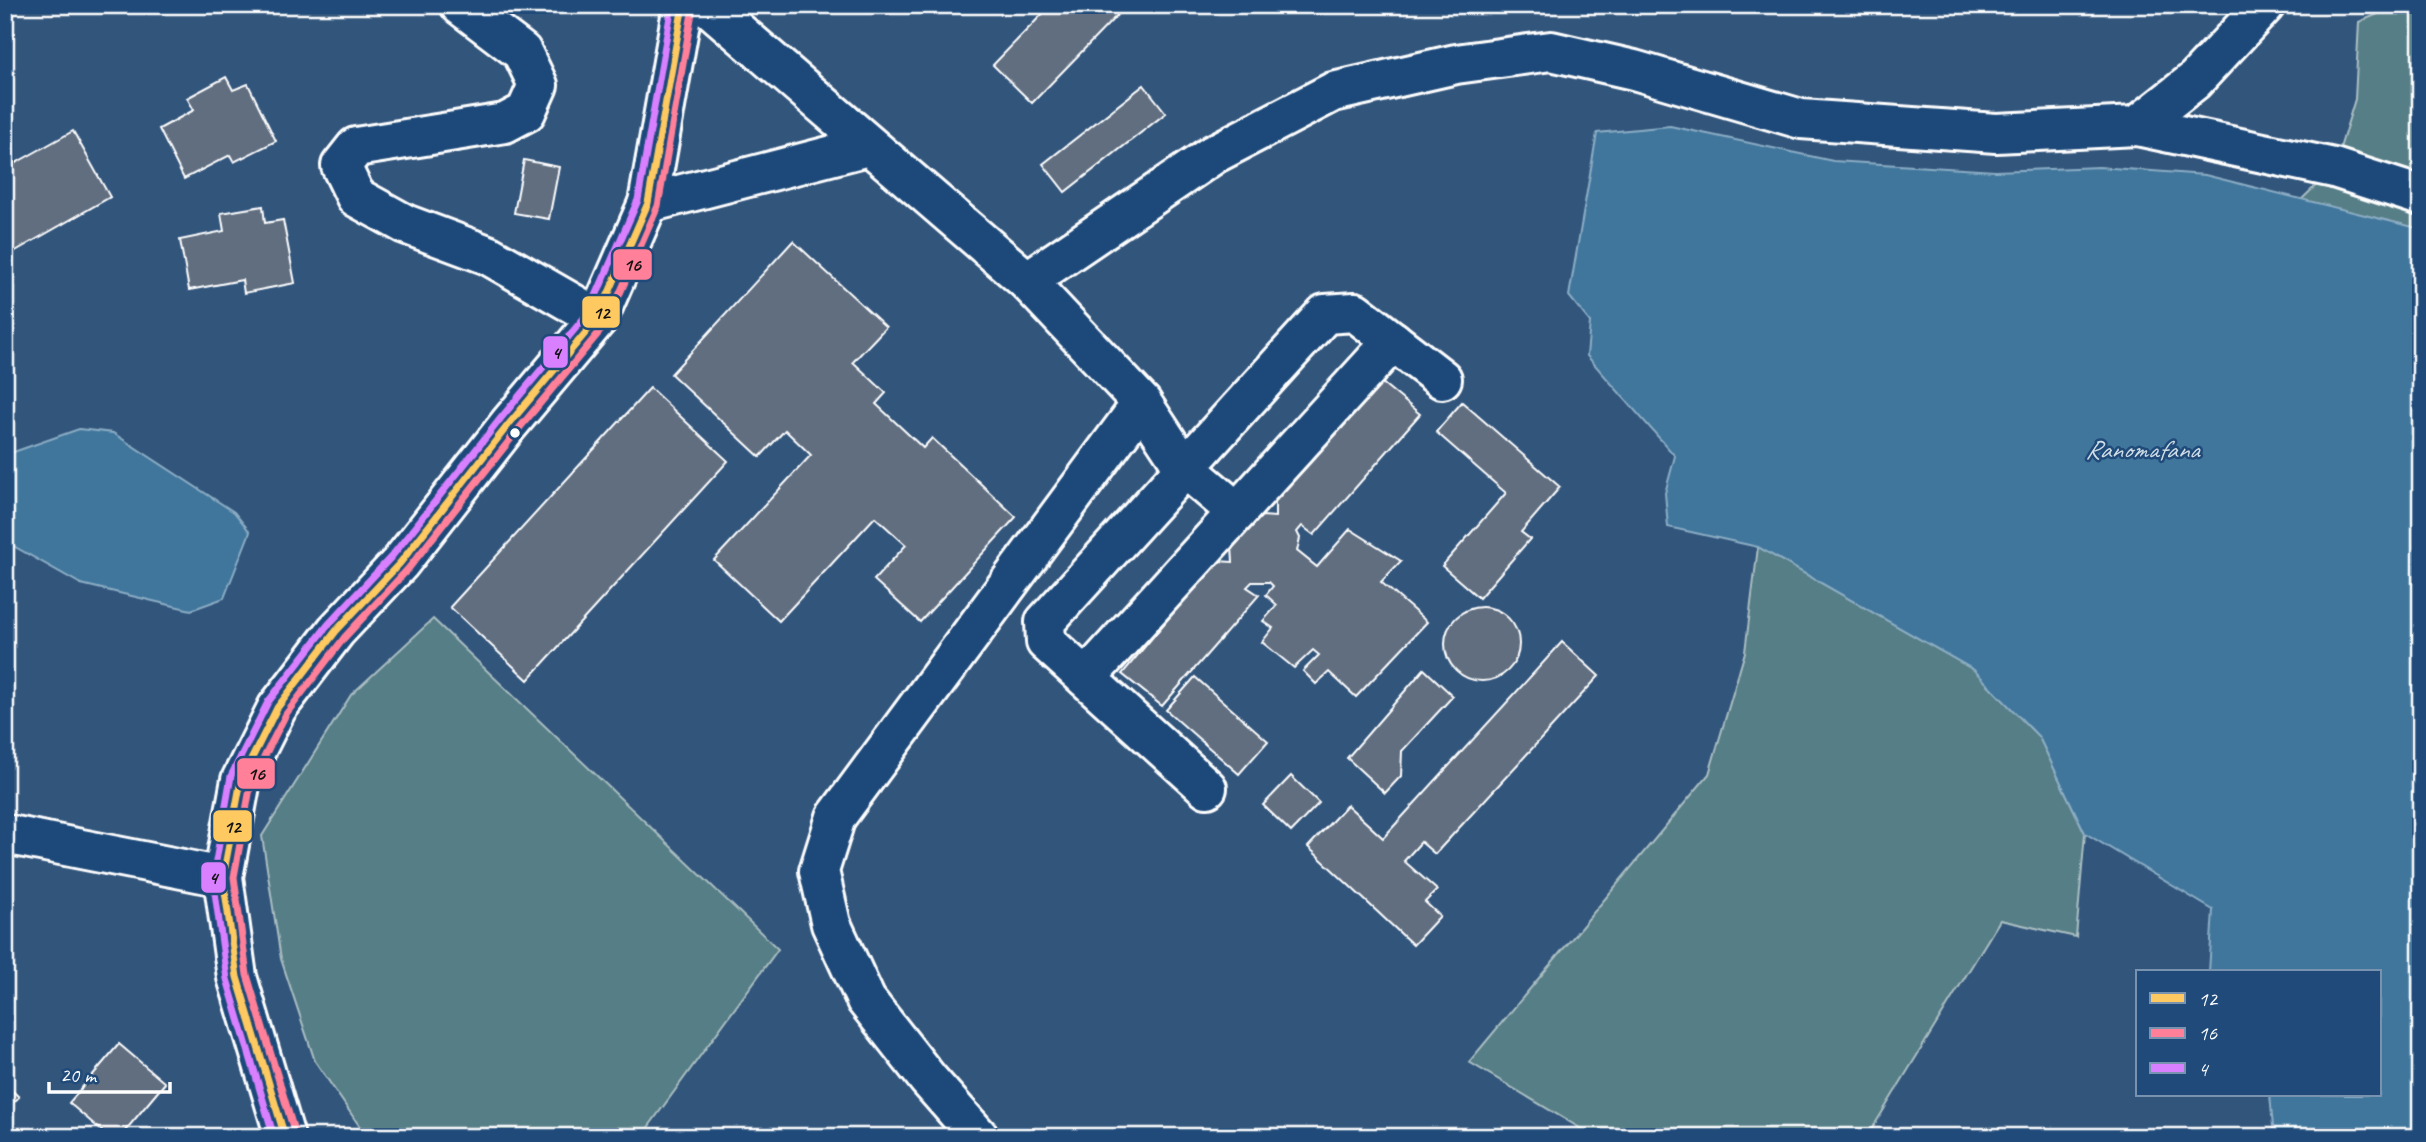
<svg xmlns="http://www.w3.org/2000/svg" width="2426" height="1142" viewBox="0 0 2426 1142" font-family="Caveat,sans-serif">
<style>
.green{fill:#567e86;stroke:#aabec2;stroke-width:2}
.water{fill:#3f769c;stroke:#8cadc4;stroke-width:2}
.building{fill:#606e80;stroke:#fff;stroke-width:2}
.lines{fill:none;stroke-linecap:round;stroke-linejoin:round}
.minor-casing{stroke:#fff;stroke-width:44}
.minor{stroke:#1f4a7a;stroke-width:38}
.bus-1-casing{stroke:#1f4a7a;stroke-width:12}
.bus-2-casing{stroke:#1f4a7a;stroke-width:12}
.bus-3-casing{stroke:#1f4a7a;stroke-width:12}
.bus-1{stroke:#fdc960;stroke-width:7}
.bus-2{stroke:#ff8098;stroke-width:7}
.bus-3{stroke:#d880ff;stroke-width:7}
.bus-dot{fill:#fff;stroke:#1f4a7a;stroke-width:2.5}
.labels{text-anchor:middle;stroke-width:5;stroke-linejoin:round;paint-order:stroke}
.water-label{font-size:26px;font-style:italic;fill:#cfdde6;stroke:#1f4a7a}
.line-badge{stroke:#1f4a7a;stroke-width:2.5}
.pale-badge-label{font-size:19px;text-anchor:middle;font-weight:bold;fill:#111}
</style>
<rect width="100%" height="100%" fill="#32557c"/>
<filter id="ink" filterUnits="userSpaceOnUse"><feTurbulence type="fractalNoise" baseFrequency=".0143" numOctaves="2"/><feDisplacementMap in="SourceGraphic" scale="14" xChannelSelector="R" yChannelSelector="G"/><feConvolveMatrix kernelMatrix="1 2 1 2 8 2 1 2 1" color-interpolation-filters="sRGB"/></filter>
<g filter="url(#ink)">
<g class="green">
<path d="M2399 5H2421V229L2301 200 2334 168 2355 99 2359 22Z"/>
<path d="M1758 547 1974 670 2039 737 2085 833 2076 937 2000 920 1867 1137H1595L1469 1062 1709 774 1745 652Z"/>
<path d="M433 619 778 949 641 1137H367L315 1061 281 959 262 836 351 695Z"/>
</g>
<g class="water">
<path d="M1670 126 1833 161 1995 171 2099 167 2205 175 2421 229V1137H2274L2270 1095H2379V972H2209L2213 910 2085 833 2039 737 1974 670 1758 547 1668 527 1665 493 1675 456 1587 356 1590 322 1569 296 1597 133Z"/>
<path d="M79 429 113 433 234 512 250 532 224 598 191 610 81 584 10 544 5 536V455Z"/>
</g>
<g class="building">
<path d="M1051 5H1127L1032 103 993 65Z"/>
<path d="M226 77 233 90 248 84 276 141 234 162 230 155 184 179 159 129 194 110 187 98Z"/>
<path d="M1144 85 1166 113 1065 192 1043 164Z"/>
<path d="M73 131 110 197 12 253 5 241V169Z"/>
<path d="M524 160 559 167 549 219 514 213Z"/>
<path d="M263 206 265 223 283 220 295 283 244 293 242 280 189 290 180 240 224 231 221 213Z"/>
<path d="M793 241 886 327 853 362 886 393 876 404 923 448 932 438 1016 517 920 622 874 580 906 545 875 517 779 621 714 560 811 455 785 430 760 457 671 374Z"/>
<path d="M1380 381 1420 414 1314 535 1302 526 1297 532 1300 538 1297 551 1317 567 1350 529 1401 561 1381 582 1427 622 1356 697 1329 672 1316 684 1303 671 1319 655 1313 650 1294 668 1262 642 1273 628 1263 621 1277 605 1266 595 1273 586 1269 582H1252L1247 587 1259 595 1162 706 1122 674 1216 561 1233 562 1232 546 1247 520 1262 516 1275 517V501Z"/>
<path d="M650 388 728 461 528 680 450 607Z"/>
<path d="M1462 402 1560 487 1521 532 1530 539 1479 598 1442 566 1506 493 1436 432Z"/>
<circle cx="1482" cy="644" r="37"/>
<path d="M1562 642 1599 676 1435 854 1421 842 1404 861 1437 890 1425 902 1440 916 1413 945 1308 847 1347 805 1383 838Z"/>
<path d="M1424 669 1453 696 1402 751 1401 776 1385 793 1347 758Z"/>
<path d="M1195 677 1268 741 1239 774 1166 710Z"/>
<path d="M1291 776 1319 803 1291 832 1263 805Z"/>
<path d="M119 1044 165 1083 120 1137H109L69 1103Z"/>
<path d="M5 1084 19 1097 5 1111Z"/>
</g>
<g class="lines">
<g class="minor-casing">
<g id="minor">
<path d="M460 5 522 52 538 85 526 112 505 123 356 147 341 166 356 197 405 224 488 255 598 318"/>
<path d="M707 5 1027 281 1142 403 1184 467 1237 512"/>
<path d="M2137 126 2194 81 2265 5"/>
<path d="M648 203 868 146"/>
<path d="M1027 281 1214 154 1333 92 1456 64 1551 51 1634 70 1801 119 1996 133 2137 126 2334 168 2421 196"/>
<path d="M1086 678 1393 341"/>
<path d="M1207 788 1046 642 1045 622 1325 314 1355 312 1442 379"/>
<path d="M5 834 223 877"/>
<path d="M285 1137 237 977 223 877 241 780 277 708 336 631 400 563 509 424 598 318 648 203 683 5"/>
<path d="M979 1137 928 1079 866 1000 831 924 819 871 836 817 1142 403"/>
</g>
</g>
<use href="#minor" class="minor"/>
<g class="bus-1-casing">
<path id="bus-1" d="M285 1137 237 977 223 877 241 780 277 708 336 631 400 563 509 424 598 318 648 203 683 5"/>
</g>
<g class="bus-2-casing">
<path id="bus-2" d="M295 1134 247 975 234 877 251 783 286 714 344 638 408 569 517 431 607 323 658 206 693 7"/>
</g>
<g class="bus-3-casing">
<path id="bus-3" d="M274 1137 227 979 213 878 231 776 268 702 328 625 392 556 501 418 589 312 638 200 672 5"/>
</g>
<use href="#bus-1" class="bus-1"/>
<use href="#bus-2" class="bus-2"/>
<use href="#bus-3" class="bus-3"/>
</g>
</g>
<circle class="bus-dot" cx="515" cy="433" r="6"/>
<g class="labels">
<g class="water-label">
<text x="2142" y="458">Ranomafana</text>
</g>
</g>
<g class="line-badge">
<rect x="612" y="248" width="41" height="33" rx="7" fill="#ff8098"/>
<rect x="581" y="295" width="40" height="34" rx="7" fill="#fdc960"/>
<rect x="542" y="335" width="27" height="34" rx="7" fill="#d880ff"/>
<rect x="236" y="757" width="40" height="33" rx="7" fill="#ff8098"/>
<rect x="212" y="809" width="41" height="34" rx="7" fill="#fdc960"/>
<rect x="200" y="861" width="27" height="33" rx="7" fill="#d880ff"/>
</g>
<g class="pale-badge-label">
<text x="632" y="271">16</text>
<text x="601" y="319">12</text>
<text x="556" y="359">4</text>
<text x="256" y="780">16</text>
<text x="232" y="833">12</text>
<text x="213" y="884">4</text>
</g>
<rect width="2426" height="1142" fill="none" stroke="#1f4a7a" stroke-width="28"/>
<rect x="14" y="14" width="2398" height="1114" fill="none" stroke="#fff" stroke-width="2.5" filter="url(#ink)"/>
<rect x="2136" y="970" width="245" height="126" fill="#1f4a7a" stroke="#7992af" stroke-width="2"/>
<rect x="2150" y="993" width="35" height="10" fill="#fdc960" stroke="#7992af" stroke-width="2"/>
<text x="2198" y="1006" font-size="21" fill="#ffffff">12</text>
<rect x="2150" y="1028" width="35" height="10" fill="#ff8098" stroke="#7992af" stroke-width="2"/>
<text x="2198" y="1040" font-size="21" fill="#ffffff">16</text>
<rect x="2150" y="1063" width="35" height="10" fill="#d880ff" stroke="#7992af" stroke-width="2"/>
<text x="2198" y="1076" font-size="21" fill="#ffffff">4</text>
<path d="M49 1082v10h121v-10" fill="none" stroke="#ffffff" stroke-width="3.5"/>
<text x="60" y="1082" font-size="21" fill="#ffffff" stroke="#1f4a7a" stroke-width="5" paint-order="stroke">20 m</text>
</svg>
